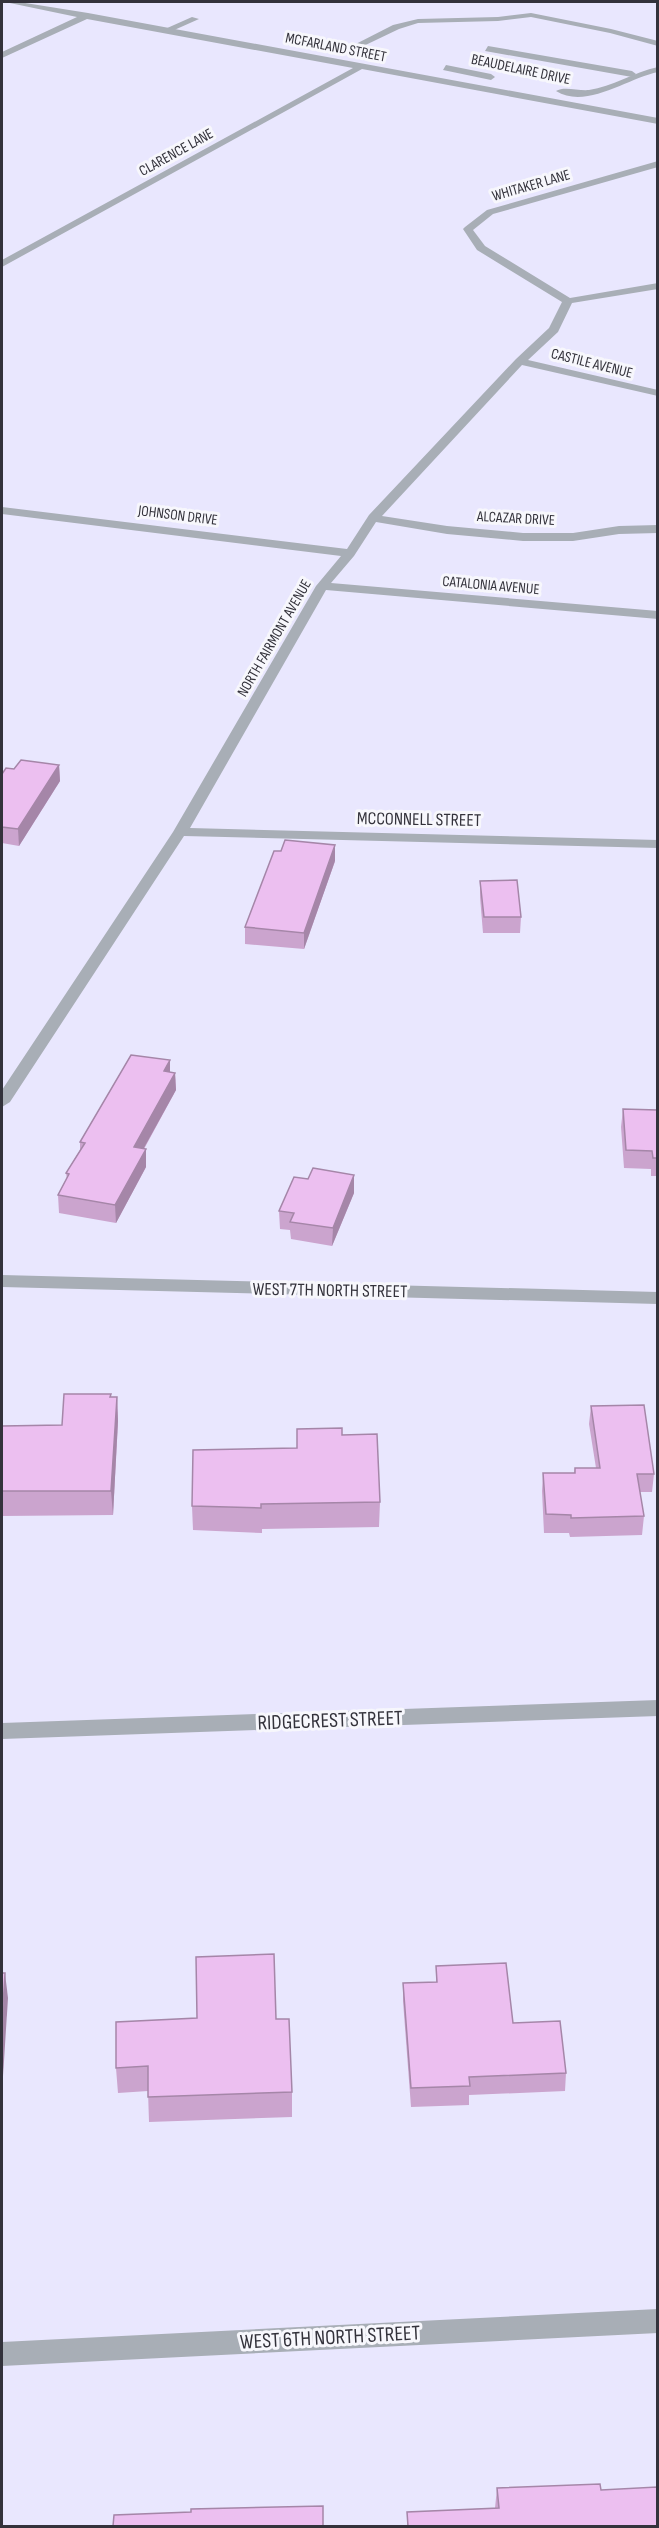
<svg xmlns="http://www.w3.org/2000/svg" width="659" height="2528" viewBox="0 0 659 2528" font-family="'Sofia Sans Condensed',sans-serif">
<style>
.lines{fill:none;stroke-linecap:round;stroke-linejoin:round}
.lane{fill:#a8aeb6;fill-rule:evenodd}
.street{fill:#a8aeb6;fill-rule:evenodd}
.wall{fill:#cba4ce}
.shaded-wall{fill:#a586a8}
.building{fill:#ecbff0;stroke:#a586a8;stroke-width:1.5}
.labels{text-anchor:middle;stroke-width:6;stroke-linejoin:round;paint-order:stroke}
.far-street-label{font-size:15px;fill:#33323b;stroke:#f7f7fc}
.street-label{font-size:18px;fill:#33323b;stroke:#f7f7fc}
.near-street-label{font-size:21px;fill:#33323b;stroke:#f7f7fc}
</style>
<rect width="100%" height="100%" fill="#e9e7fe"/>
<g class="lines">
<g class="lane">
<path d="M192 17 199 19 172 31 165 29Z"/>
<path d="M488 46 632 71 636 74 632 77 485 51Z"/>
</g>
<g class="street">
<path d="M5 2H19L88 13 658 118V124L362 69 2 267V260L353 68 87 19 2 58V52L77 17Z"/>
<path d="M531 13 611 29 658 41V46L610 33 531 17 498 21 418 23 399 29 353 51 346 49 393 25 418 19 498 17Z"/>
<path d="M446 65 491 74 495 77 491 80 443 70Z"/>
<path d="M658 67V72C628 78 586 110 556 91 564 86 578 91 589 90 612 87 634 72 658 67Z"/>
<path d="M658 161V167L493 214 473 230 485 246 570 298 658 283V289L572 303 558 332 528 360 658 390V396L522 365 382 516 447 526 523 533H573L619 526 658 525V533L619 534 573 541H523L447 534 376 522 354 556 331 583 658 611V619L326 590 190 828 658 840V848L184 836 10 1102 2 1107V1090L173 832 316 586 341 556 2 514V507L347 549 369 515 516 359 549 328 562 302 477 250 463 229 465 227 487 210Z"/>
<path d="M2 1275 658 1292V1304L2 1287Z"/>
<path d="M658 1700V1716L2 1739V1723Z"/>
<path d="M658 2309V2333L2 2366V2342Z"/>
</g>
</g>
<g class="wall">
<path d="M59 765 60 781 19 846 2 843V774L14 769Z"/>
<path d="M335 861 304 949 245 944V927Z"/>
<path d="M480 881 521 917 520 933H483L480 897Z"/>
<path d="M170 1060V1072L175 1073 176 1090 144 1149H146V1167L116 1223 59 1213 58 1195 67 1179 66 1173 80 1150V1142Z"/>
<path d="M623 1109 657 1110V1176H651V1169L624 1168 621 1127Z"/>
<path d="M354 1175V1193L332 1246 291 1239 290 1230 280 1229 279 1211 308 1179Z"/>
<path d="M111 1397H117L118 1421 113 1515 2 1516V1426L62 1425Z"/>
<path d="M591 1406 654 1474 652 1492H640L644 1516 642 1535 570 1537 569 1533H544L542 1491 543 1473H574L575 1468H596L589 1424Z"/>
<path d="M342 1435 380 1502 379 1527 262 1529V1533L193 1530 192 1506 297 1448Z"/>
<path d="M436 1966 513 2023 566 2073 565 2091 469 2095V2105L411 2107 403 2001V1983L436 1982Z"/>
<path d="M276 2019 292 2092V2117L149 2122 148 2091 118 2093 116 2068Z"/>
<path d="M497 2488 601 2490 657 2526H407V2512L495 2508Z"/>
</g>
<g class="shaded-wall">
<path d="M59 765 60 781 19 846 18 829Z"/>
<path d="M335 845V861L304 949V933Z"/>
<path d="M170 1060V1077L164 1071Z"/>
<path d="M175 1073 176 1090 135 1164 134 1147Z"/>
<path d="M146 1149V1167L116 1223 115 1205Z"/>
<path d="M354 1175V1193L332 1246 333 1228Z"/>
<path d="M117 1397 118 1421 113 1515 111 1491Z"/>
<path d="M5 1973 8 1998 2 2092V2022Z"/>
</g>
<g class="building">
<path d="M21 760 59 765 18 829 2 827V774L6 768 14 769Z"/>
<path d="M285 840 335 845 304 933 245 927 274 851H281Z"/>
<path d="M517 880 521 917H484L480 881Z"/>
<path d="M131 1055 170 1060 164 1071 175 1073 134 1147 146 1149 115 1205 58 1195 69 1174 66 1173 85 1143 80 1142Z"/>
<path d="M623 1109 657 1110V1158H653L652 1151 626 1150Z"/>
<path d="M313 1168 354 1175 333 1228 290 1222 294 1213 279 1211 294 1177 308 1179Z"/>
<path d="M64 1394H111L110 1397H117L111 1491H2V1426L62 1425Z"/>
<path d="M644 1405 654 1474H637L644 1516 571 1518V1515L546 1514 543 1473H575V1468H600L591 1406Z"/>
<path d="M342 1428V1435L377 1434 380 1502 261 1504V1508L192 1506 193 1450 297 1448V1429Z"/>
<path d="M274 1954 276 2019H289L292 2092 148 2097V2066L116 2068V2022L197 2018 196 1957Z"/>
<path d="M506 1963 513 2023 560 2021 566 2073 469 2077 470 2086 411 2088 403 1983 437 1982 436 1966Z"/>
<path d="M2 1973H5L2 2022Z"/>
<path d="M600 2484 601 2490 657 2487V2526H408L407 2512 499 2508 497 2488Z"/>
<path d="M323 2506V2526H113L114 2515 191 2512V2509Z"/>
</g>
<g class="labels">
<g class="far-street-label">
<text transform="translate(336 47) rotate(11)" y="5">MCFARLAND STREET</text>
<text transform="translate(521 69) rotate(12)" y="5">BEAUDELAIRE DRIVE</text>
<text transform="translate(176 152) rotate(-29)" y="5">CLARENCE LANE</text>
<text transform="translate(531 185) rotate(-16)" y="5">WHITAKER LANE</text>
<text transform="translate(592 363) rotate(14)" y="5">CASTILE AVENUE</text>
<text transform="translate(178 515) rotate(7)" y="5">JOHNSON DRIVE</text>
<text transform="translate(516 518) rotate(3)" y="5">ALCAZAR DRIVE</text>
<text transform="translate(491 585) rotate(5)" y="5">CATALONIA AVENUE</text>
<text transform="translate(274 638) rotate(-60)" y="5">NORTH FAIRMONT AVENUE</text>
</g>
<g class="street-label">
<text transform="translate(419 819) rotate(1)" y="6">MCCONNELL STREET</text>
<text transform="translate(330 1290) rotate(1)" y="6">WEST 7TH NORTH STREET</text>
</g>
<g class="near-street-label">
<text transform="translate(330 1720) rotate(-2)" y="7">RIDGECREST STREET</text>
<text transform="translate(330 2337) rotate(-3)" y="7">WEST 6TH NORTH STREET</text>
</g>
</g>
<rect width="659" height="2528" fill="none" stroke="#33323b" stroke-width="6"/>
</svg>
